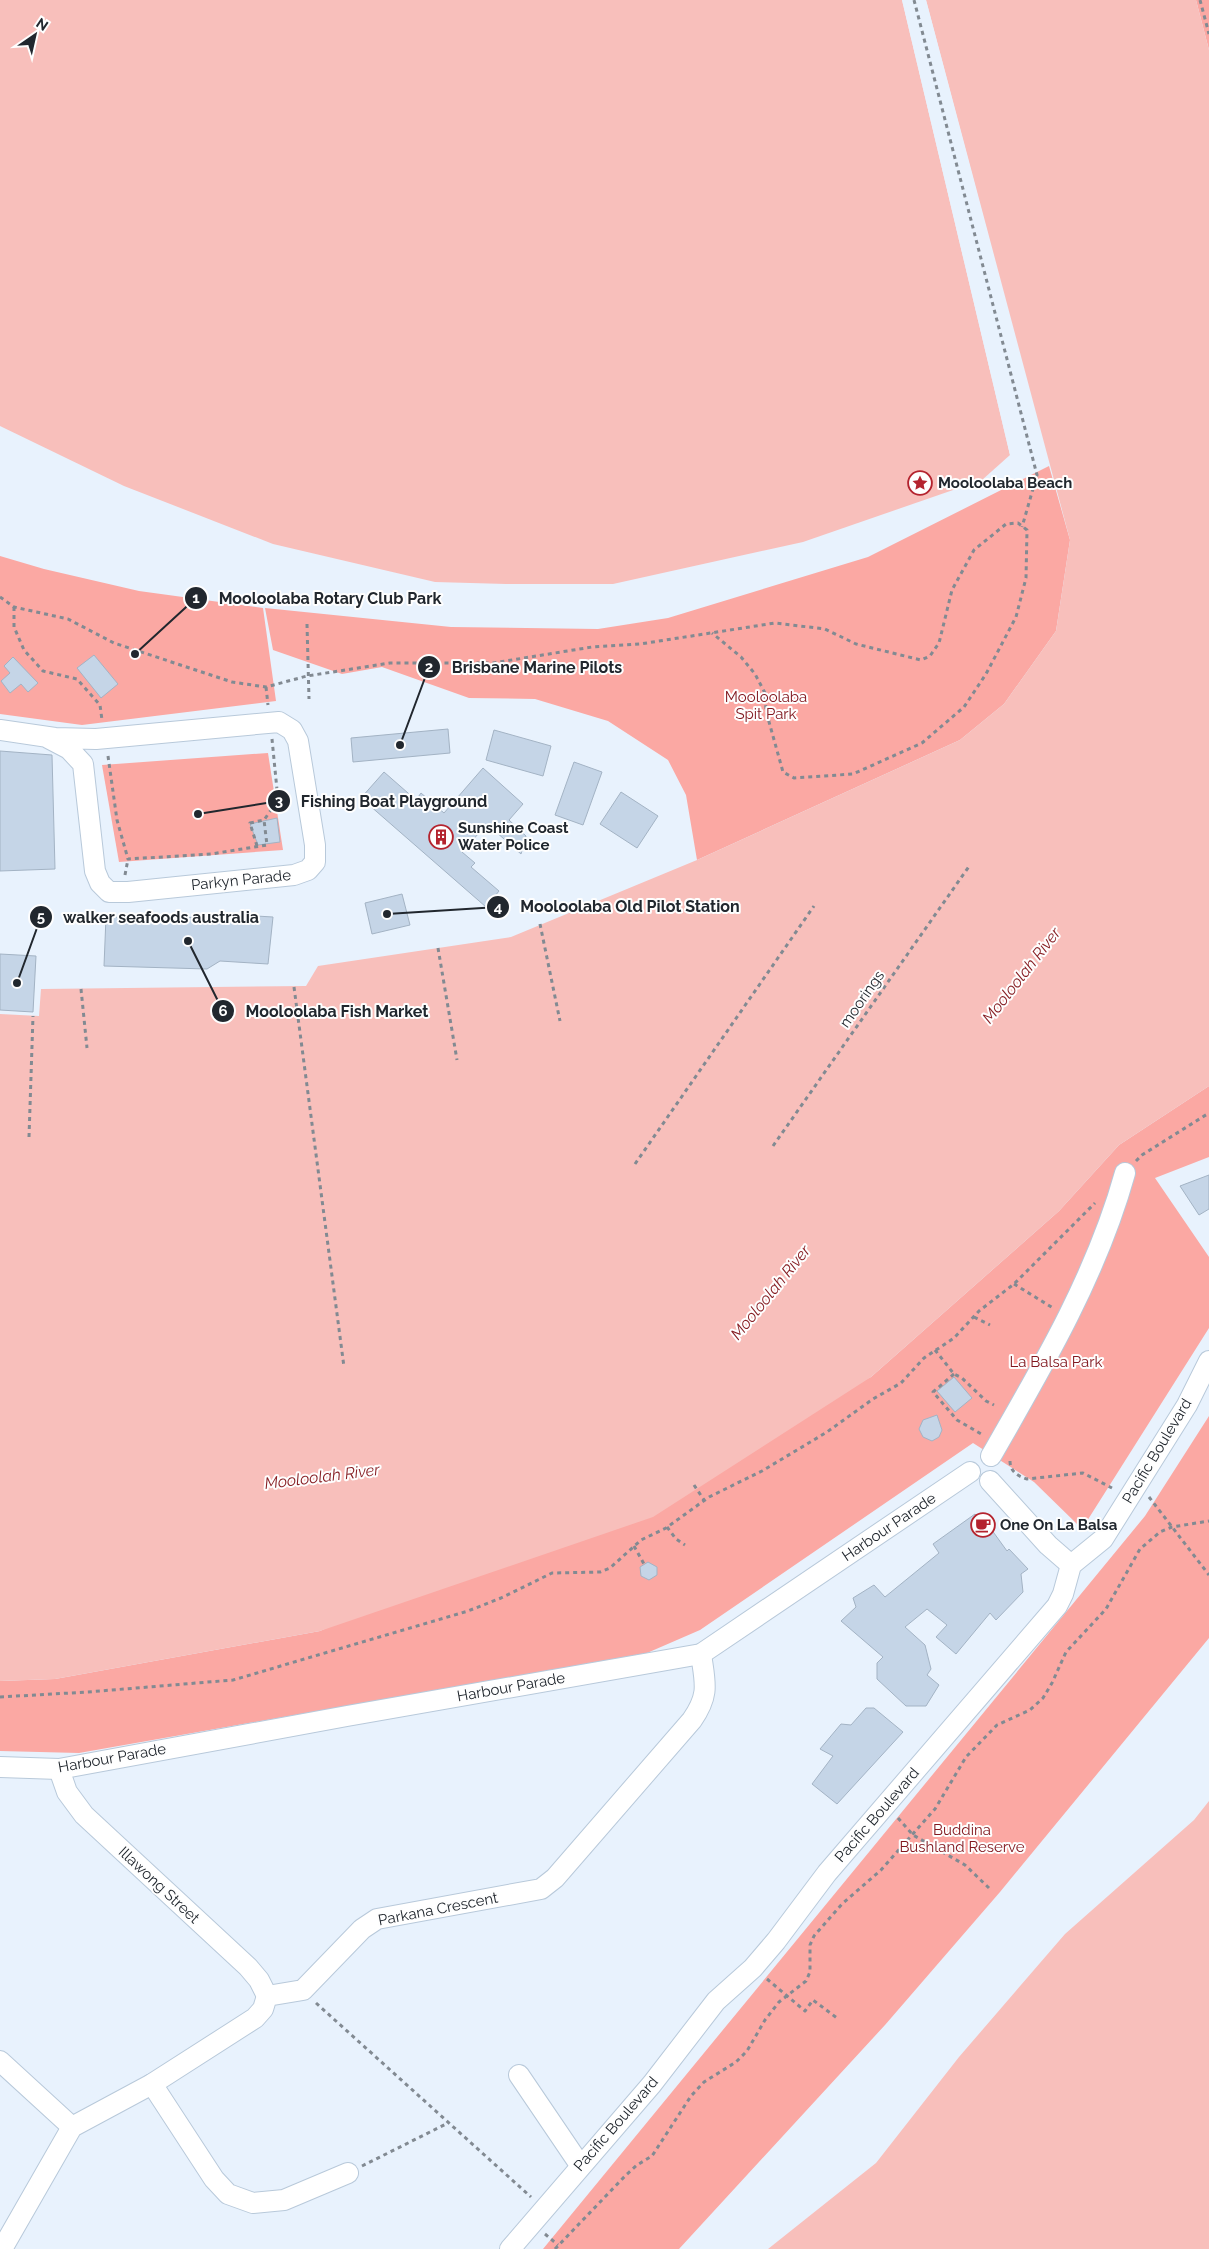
<svg xmlns="http://www.w3.org/2000/svg" width="1209" height="2249" viewBox="0 0 1209 2249" font-family="Raleway,sans-serif">
<style>
.green{fill:#fba8a3}
.water{fill:#f8bfbb}
.pier{fill:#e8f2fd}
.building{fill:#c5d5e7;stroke:#a3b3c4}
.lines{fill:none;stroke-linecap:round;stroke-linejoin:round}
.minor-casing{stroke:#b8c9da;stroke-width:22}
.path{stroke:#828a92;stroke-width:3;stroke-dasharray:4 4;stroke-linecap:butt}
.minor{stroke:#fff;stroke-width:20}
.labels{text-anchor:middle;stroke-width:4;stroke-linejoin:round;paint-order:stroke}
.poi-label{font-size:15px;font-weight:bold;fill:#21272e;stroke:#fefefe;text-anchor:start}
.park-label{font-size:15px;fill:#821920;stroke:#fefefe}
.street-label{font-size:15px;fill:#21272e;stroke:#fefefe}
.water-label{font-size:16px;font-style:italic;fill:#871f24;stroke:#fefefe}
.leader{fill:none;stroke:#21272e;stroke-width:2}
.callout-dot{fill:#21272e;stroke:#fefefe;stroke-width:2}
.mark-label{font-size:15px;text-anchor:middle;font-weight:bold;fill:#fff}
.callout-label{font-size:16px;text-anchor:middle;font-weight:bold;fill:#21272e;stroke:#fefefe;stroke-width:4;stroke-linejoin:round;paint-order:stroke}
</style>
<rect width="100%" height="100%" fill="#e8f2fd"/>
<g class="green">
<path d="M1196 0H1209V50Z"/>
<path d="M1049 466 1070 540 1056 631 1004 704 960 740 697 860 686 795 668 760 608 721 535 699 469 698 382 667 342 674 273 650 265 608 451 627 598 629 668 618 868 557Z"/>
<path d="M0 556 44 569 139 591 263 608 276 701 82 725 0 714Z"/>
<path d="M268 753 283 850 119 862 102 765Z"/>
<path d="M1209 1086V1157L1155 1178 1209 1257V1328L1087 1521 1077 1524 1034 1482 973 1443 700 1630 647 1653 79 1753 0 1751V1681L55 1679 320 1631 871 1377 1059 1211 1119 1145Z"/>
<path d="M1209 1416V1638L1000 1892 885 2025 679 2249H543L1145 1516Z"/>
</g>
<g class="water">
<path d="M0 0H902L1010 455 982 480 803 542 613 584H506L435 582 273 544 124 486 0 426Z"/>
<path d="M926 0H1196L1209 50V1086L1119 1145 1059 1211 871 1377 653 1517 320 1631 55 1679 0 1681V1014L39 1016 41 989 306 986 318 966 511 937 697 860 960 740 1004 704 1056 631 1070 540Z"/>
<path d="M1209 1801V2249H768L876 2163 959 2057 1065 1934 1194 1820Z"/>
</g>
<g class="pier">
<path d="M902 0H904L1012 456 1010 455Z"/>
<path d="M924 0H926L1049 466 1046 465Z"/>
</g>
<g class="building">
<path d="M94 655 118 684 101 698 77 668Z"/>
<path d="M13 657 38 683 28 692 21 684 10 693 1 681 10 673 4 666Z"/>
<path d="M448 729 450 753 353 762 351 738Z"/>
<path d="M494 730 551 746 543 776 486 760Z"/>
<path d="M0 751 52 755 55 869 0 871Z"/>
<path d="M574 762 602 772 583 825 555 815Z"/>
<path d="M483 768 523 804 509 820 526 836 521 854 487 824 462 852 475 863 471 867 499 891 486 907 361 798 384 772 416 800 421 793 444 813Z"/>
<path d="M621 792 658 816 637 848 600 824Z"/>
<path d="M277 818 280 842 258 845 250 824Z"/>
<path d="M402 894 410 925 372 934 365 903Z"/>
<path d="M222 914 273 917 268 964 220 961 207 969 104 966 106 917 165 918 182 921 185 917 222 919Z"/>
<path d="M0 954 36 956 33 1012 0 1010Z"/>
<path d="M1209 1175V1209L1199 1215 1180 1186Z"/>
<path d="M954 1377 972 1398 955 1412 937 1391Z"/>
<path d="M937 1415 942 1430 939 1437 932 1441 923 1437 919 1429 923 1420Z"/>
<path d="M975 1514 983 1525 986 1522 1007 1551 1009 1549 1028 1569 1021 1574 1023 1592 996 1620 990 1613 956 1654 936 1637 947 1625 927 1609 905 1627 925 1645 931 1669 927 1675 939 1685 926 1706H906L877 1679V1663L883 1657 841 1621 856 1607 853 1598 874 1585 885 1597 939 1553 933 1544Z"/>
<path d="M648 1562 657 1567V1575L649 1580 641 1576 640 1567Z"/>
<path d="M866 1708H874L903 1732 837 1804 812 1784 833 1756 820 1749 841 1724 851 1725Z"/>
</g>
<g class="lines">
<g class="minor-casing">
<g id="minor">
<path d="M0 730 55 738 96 739 279 722 292 730 298 741 315 845V862L308 870 294 875 128 892H109L100 883 95 871 83 764 69 749 48 738"/>
<path d="M991 1456C1043 1366 1097 1274 1125 1173"/>
<path d="M990 1481 1048 1545 1071 1565"/>
<path d="M0 1767 59 1769 347 1716 701 1654 970 1472"/>
<path d="M59 1769 67 1792 84 1815 248 1967 259 1980 267 1996"/>
<path d="M0 2061 72 2127"/>
<path d="M519 2075 580 2165"/>
<path d="M152 2084 214 2179 228 2194 253 2203 284 2200 348 2173"/>
<path d="M2 2249 72 2127 152 2084 255 2018 263 2009 267 1996 303 1990 362 1929 377 1919 541 1889 555 1878 692 1720C710 1694 705 1683 701 1654"/>
<path d="M510 2249 652 2084 716 2001 753 1968 776 1941 827 1873 1057 1606 1063 1594 1071 1565 1103 1539 1187 1405 1209 1361"/>
</g>
</g>
<g class="path">
<path d="M914 0 1037 475 1022 527"/>
<path d="M1200 0 1209 34"/>
<path d="M0 597 14 607 68 619 114 643 232 682 266 687 307 676 390 663H493L592 647 640 644 775 623 825 629 856 644 921 660 930 656 939 643 952 590 974 550 1006 524 1018 523 1027 530 1026 578 1016 617 986 674 964 707 922 743 853 774 794 778 783 772 766 711 765 693 755 674 741 657 712 633"/>
<path d="M14 607V627L24 650 43 671 77 679 100 705 102 720"/>
<path d="M307 624 309 699"/>
<path d="M266 687 268 705"/>
<path d="M108 756 117 820 128 859 211 854 267 845 264 820 278 800 272 739"/>
<path d="M257 846 250 823 264 820"/>
<path d="M125 875 128 859"/>
<path d="M540 924 560 1021"/>
<path d="M438 948 457 1060"/>
<path d="M294 987 344 1367"/>
<path d="M81 989 87 1048"/>
<path d="M29 1137 33 1016"/>
<path d="M773 1146 970 865"/>
<path d="M1136 1161 1142 1155 1209 1113"/>
<path d="M635 1164 814 906"/>
<path d="M1014 1284 1053 1308"/>
<path d="M974 1317 990 1325"/>
<path d="M935 1350 954 1374 962 1378 986 1401 994 1405"/>
<path d="M954 1374 933 1392 957 1420 983 1435"/>
<path d="M1010 1461C1010 1471 1017 1476 1027 1479L1083 1473 1112 1488"/>
<path d="M694 1485 704 1500"/>
<path d="M1149 1497 1209 1575"/>
<path d="M667 1527 676 1539 685 1545"/>
<path d="M634 1546 644 1564"/>
<path d="M0 1697 88 1692 233 1680 468 1611 501 1598 552 1573 600 1572 610 1568 641 1540 666 1528 709 1497 762 1471 827 1432 873 1399 901 1383 924 1358 954 1338 979 1311 1014 1284 1095 1203"/>
<path d="M898 1818 913 1835 965 1865 989 1888"/>
<path d="M767 1979 805 2011 813 2000 837 2018"/>
<path d="M316 2003 531 2197"/>
<path d="M362 2166 448 2123"/>
<path d="M545 2234 558 2245"/>
<path d="M555 2249 626 2175 637 2165 652 2156 691 2096 704 2082 736 2062 747 2051 765 2020 779 2002 806 1981 810 1972V1945L814 1936 842 1904 881 1870 935 1809 966 1757 997 1725 1030 1710 1043 1698 1052 1683 1066 1652 1106 1609 1140 1549 1160 1532 1172 1527 1209 1521"/>
</g>
<use href="#minor" class="minor"/>
</g>
<defs>
<g id="sight-ring" transform="scale(1.25)"><circle r="9.5" fill="#fefefe" stroke="#b4232e" stroke-width="1.5"/><path d="M0-6L1.8-2.2L6-1.7L2.9 1.2L3.7 5.4L0 3.3L-3.7 5.4L-2.9 1.2L-6-1.7L-1.8-2.2Z" fill="#b4232e"/></g>
<g id="building-ring" transform="scale(1.25)"><circle r="9.5" fill="#fefefe" stroke="#b4232e" stroke-width="1.5"/><path d="M-4-6H4V6H1V3H-1V6H-4ZM-2.5-4.3h1.7v1.8h-1.7ZM.8-4.3h1.7v1.8H.8ZM-2.5-1h1.7V.8h-1.7ZM.8-1h1.7V.8H.8Z" fill="#b4232e"/></g>
<g id="cafe-ring" transform="scale(1.25)"><circle r="9.5" fill="#fefefe" stroke="#b4232e" stroke-width="1.5"/><path d="M-5.5-4.5H6V0H3Q3 3.5 0 3.5H-2.5Q-5.5 3.5-5.5 0ZM3-3.2v2h1.7v-2ZM-6 4.5H4V6H-6Z" fill="#b4232e"/></g>
</defs>
<g fill-rule="evenodd">
<use href="#sight-ring" x="920" y="483"/>
<use href="#building-ring" x="441" y="837"/>
<use href="#cafe-ring" x="983" y="1525"/>
</g>
<g class="labels">
<g class="poi-label">
<text x="938" y="488">Mooloolaba Beach</text>
<text x="458" y="833">Sunshine Coast<tspan x="458" dy="17">Water Police</tspan></text>
<text x="1000" y="1530">One On La Balsa</text>
</g>
<g class="park-label">
<text x="766" y="702">Mooloolaba<tspan x="766" dy="17">Spit Park</tspan></text>
<text x="1056" y="1367">La Balsa Park</text>
<text x="962" y="1835">Buddina<tspan x="962" dy="17">Bushland Reserve</tspan></text>
</g>
<g class="street-label">
<text transform="translate(241 880) rotate(-6)" y="5">Parkyn Parade</text>
<text transform="translate(862 999) rotate(-55)" y="5">moorings</text>
<text transform="translate(1157 1451) rotate(-59)" y="5">Pacific Boulevard</text>
<text transform="translate(889 1527) rotate(-34)" y="5">Harbour Parade</text>
<text transform="translate(511 1687) rotate(-10)" y="5">Harbour Parade</text>
<text transform="translate(112 1758) rotate(-10)" y="5">Harbour Parade</text>
<text transform="translate(877 1815) rotate(-49)" y="5">Pacific Boulevard</text>
<text transform="translate(159 1885) rotate(43)" y="5">Illawong Street</text>
<text transform="translate(438 1909) rotate(-11)" y="5">Parkana Crescent</text>
<text transform="translate(616 2124) rotate(-49)" y="5">Pacific Boulevard</text>
</g>
<g class="water-label">
<text transform="translate(1021 975) rotate(-52)" y="6">Mooloolah River</text>
<text transform="translate(770 1292) rotate(-51)" y="6">Mooloolah River</text>
<text transform="translate(322 1476) rotate(-7)" y="6">Mooloolah River</text>
</g>
</g>
<path class="leader" d="M135 654L196 598M400 745L429 667M198 814L279 801M387 914L498 907M17 983L41 917M188 941L223 1011"/>
<g class="callout-dot">
<circle cx="135" cy="654" r="5"/>
<circle cx="400" cy="745" r="5"/>
<circle cx="198" cy="814" r="5"/>
<circle cx="387" cy="914" r="5"/>
<circle cx="17" cy="983" r="5"/>
<circle cx="188" cy="941" r="5"/>
<circle cx="196" cy="598" r="12"/>
<circle cx="429" cy="667" r="12"/>
<circle cx="279" cy="801" r="12"/>
<circle cx="498" cy="907" r="12"/>
<circle cx="41" cy="917" r="12"/>
<circle cx="223" cy="1011" r="12"/>
</g>
<g class="mark-label">
<text x="196" y="603">1</text>
<text x="429" y="672">2</text>
<text x="279" y="806">3</text>
<text x="498" y="912">4</text>
<text x="41" y="922">5</text>
<text x="223" y="1016">6</text>
</g>
<g class="callout-label">
<text x="330" y="604">Mooloolaba Rotary Club Park</text>
<text x="537" y="673">Brisbane Marine Pilots</text>
<text x="394" y="807">Fishing Boat Playground</text>
<text x="630" y="912">Mooloolaba Old Pilot Station</text>
<text x="161" y="923">walker seafoods australia</text>
<text x="337" y="1017">Mooloolaba Fish Market</text>
</g>
<g transform="translate(35 35) rotate(34)" stroke="#fefefe" stroke-width="4" paint-order="stroke">
<path d="M0-4L9 19L0 12L-9 19Z" fill="#21272e"/>
<text y="-8" font-size="14" font-weight="bold" text-anchor="middle" fill="#21272e">N</text>
</g>
</svg>
